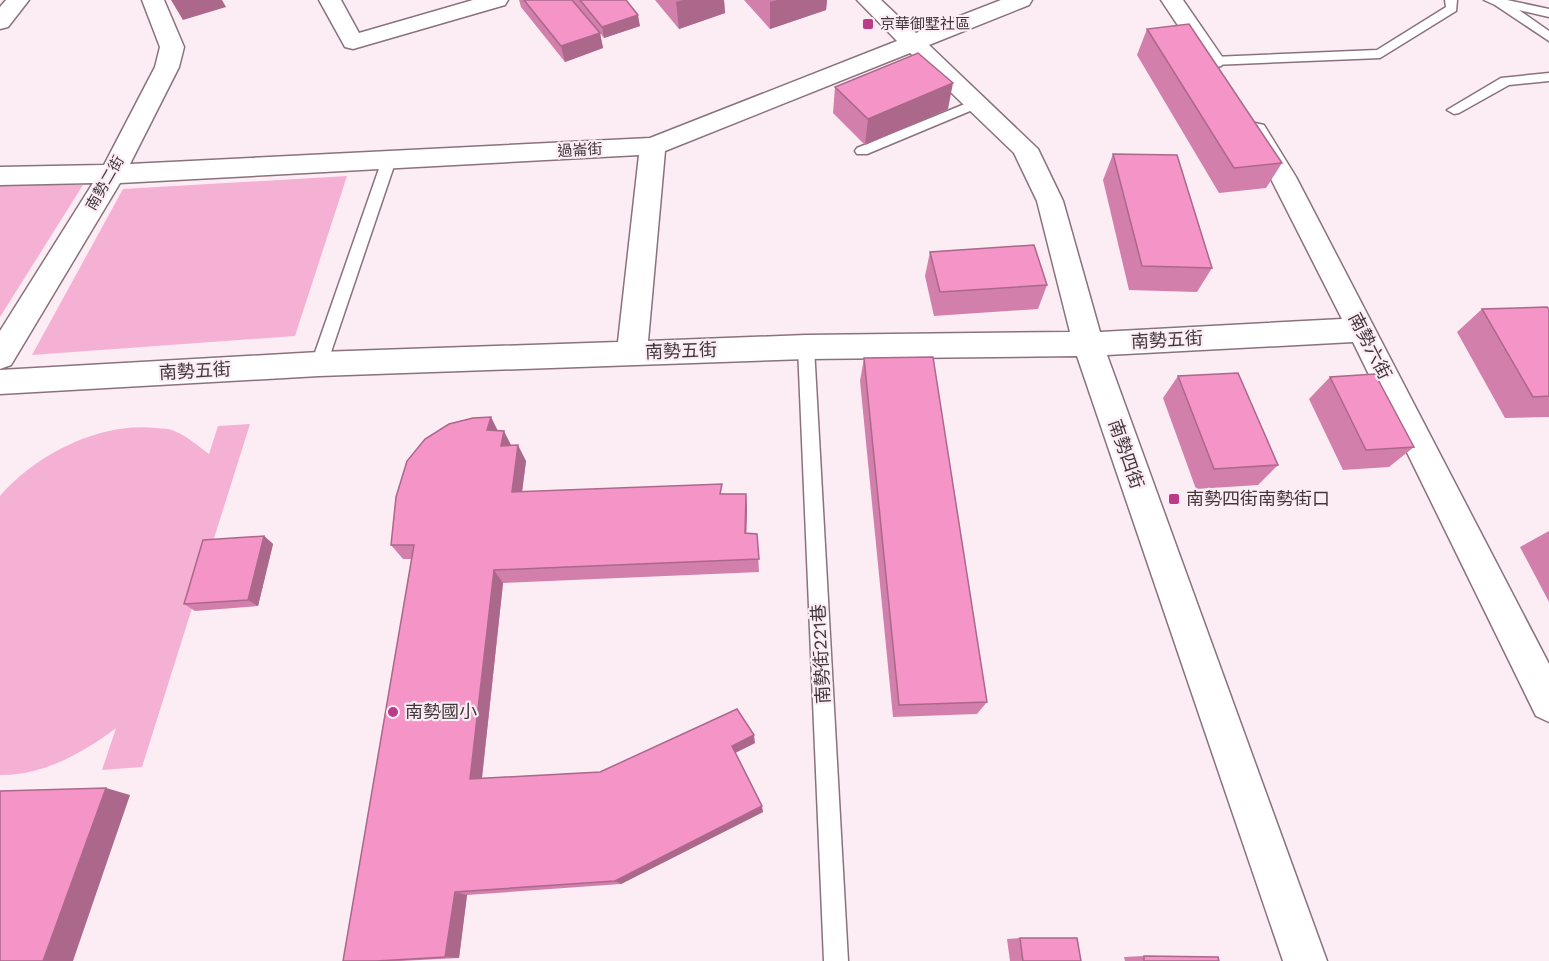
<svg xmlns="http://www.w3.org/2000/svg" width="1549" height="961" viewBox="0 0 1549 961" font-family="'Work Sans','Noto Sans TC',sans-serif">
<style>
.green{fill:#f5b1d3}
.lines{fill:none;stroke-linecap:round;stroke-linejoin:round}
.service-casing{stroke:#89727d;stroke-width:3}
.minor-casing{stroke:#89727d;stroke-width:3}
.service{fill:#fff;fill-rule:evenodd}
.minor{fill:#fff;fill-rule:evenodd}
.wall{fill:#d27fab}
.shaded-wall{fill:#ab688b}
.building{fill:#f494c7;stroke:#ab688b;stroke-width:1.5}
.poi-dot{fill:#ba3b87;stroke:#fcedf4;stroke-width:2}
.labels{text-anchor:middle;stroke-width:4.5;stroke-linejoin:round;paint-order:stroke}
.far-poi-label{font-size:15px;fill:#42373c;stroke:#fcedf4;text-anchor:start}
.far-street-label{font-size:15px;fill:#42373c;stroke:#fcedf4}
.street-label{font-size:18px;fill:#42373c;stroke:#fcedf4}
.poi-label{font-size:18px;fill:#42373c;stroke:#fcedf4;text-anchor:start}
</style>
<rect width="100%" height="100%" fill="#fcedf4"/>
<g class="green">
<path d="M347 176 295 336 32 355 123 189Z"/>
<path d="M0 185H83L0 317Z"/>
<path d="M250 424 142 767 102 770 116 728C83 753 42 776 0 775V496C36 454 100 422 156 428 162 429 169 428 174 431 187 436 198 446 209 454L218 426Z"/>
</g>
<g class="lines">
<g class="service-casing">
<g id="service">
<path d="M1445 0H1457L1456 11 1380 58 1213 65 1207 61 1213 57 1377 50 1446 7Z"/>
<path d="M1484 0H1507L1549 9V17L1519 10 1549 31V41L1495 5Z"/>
<path d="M1549 73V81L1509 85 1459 113 1454 114 1447 110 1501 78Z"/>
<path d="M977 99 984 103 982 106 867 154H857L855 151 857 148Z"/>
<path d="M389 155 396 160 327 364 325 369 319 371 313 369 311 364 382 160Z"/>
<path d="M806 341 812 342 814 347 848 961H824L798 347 800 342Z"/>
</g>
</g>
<g class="minor-casing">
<g id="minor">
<path d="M6 0H29L8 27 0 29V7Z"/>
<path d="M142 0H164L184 47 179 67 130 164 650 138 897 41 857 0H881L916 33 1001 0H1032L1029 5 929 45 1038 149 1063 201 1100 332 1342 319 1270 177 1242 131 1246 125 1255 123 1264 125 1296 177 1549 664V722L1536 716 1353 342 1107 355 1327 961H1283L1077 356 806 359 319 376 0 394V370L319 352 618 342 639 155 120 183 11 365 0 369V331L93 183 0 185V167L104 165 155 67 160 47ZM910 53 1014 153 1037 201 1070 332 806 335 648 341 665 151Z"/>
<path d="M319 0H341L359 33 473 0H508L505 5 353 49 345 47Z"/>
<path d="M1161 0H1183L1225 61 1221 66 1213 68 1205 66Z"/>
</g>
</g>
<use href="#service" class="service"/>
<use href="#minor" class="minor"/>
</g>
<g class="wall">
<path d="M519 0H626L640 26 604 38 600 33 603 48 565 62 521 7Z"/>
<path d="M655 0H724L725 13 679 29Z"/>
<path d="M744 0H827L826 10 770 29Z"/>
<path d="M1147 29 1282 163 1266 188 1219 193 1137 55Z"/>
<path d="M835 87 948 109 865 145 833 113Z"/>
<path d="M1113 154 1212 268 1197 292 1129 290 1103 180Z"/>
<path d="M930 252 1047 285 1038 309 934 316 925 276Z"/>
<path d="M1482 309H1549V417L1505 418 1457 332Z"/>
<path d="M864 358 987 702 977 714 893 717 860 381Z"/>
<path d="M1178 376 1278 465 1258 485 1196 489 1163 398Z"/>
<path d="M1330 377 1414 447 1389 467 1343 470 1309 399Z"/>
<path d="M498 431 526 461 522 492 746 494 747 509 746 533 757 534 759 572 503 583 482 778 600 772 755 743 735 753 763 812 621 884 467 895 459 958 401 961H343L412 559H403L391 545Z"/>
<path d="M1549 531V602L1520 547Z"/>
<path d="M264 536 273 544 258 606 195 611 184 604Z"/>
<path d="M1020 938 1081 961H1010L1007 939Z"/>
<path d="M1144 956 1219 961H1125L1124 957Z"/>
</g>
<g class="shaded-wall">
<path d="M171 0H222L226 7 183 20Z"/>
<path d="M683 0H724L725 13 679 29 676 2Z"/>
<path d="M777 0H827L826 10 770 29V2Z"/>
<path d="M638 15 640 26 604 38 602 27Z"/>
<path d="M600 33 603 48 565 62 561 46Z"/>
<path d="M953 83 948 109 865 145 868 119Z"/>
<path d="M491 417 499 433 487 430Z"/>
<path d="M504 431 512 447 501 446Z"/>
<path d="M518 445 526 461 520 507 512 492Z"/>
<path d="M746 494 747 509 746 547 745 533Z"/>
<path d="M264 536 273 544 258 606 248 600Z"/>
<path d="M494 570 503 583 481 786 470 779Z"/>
<path d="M754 735 755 743 733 754 732 746Z"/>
<path d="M106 788 130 795 73 961H43Z"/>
<path d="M762 806 763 812 621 884 615 881Z"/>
<path d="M455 892 467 895 459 958 445 957Z"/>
</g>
<g class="building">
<path d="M524 0H572L600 33 561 46Z"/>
<path d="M580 0H626L638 15 602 27Z"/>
<path d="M1189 24 1282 163 1234 168 1147 29Z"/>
<path d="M918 53 953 83 868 119 835 87Z"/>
<path d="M1113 154 1177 155 1212 268 1142 266Z"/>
<path d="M1034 245 1047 285 940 292 930 252Z"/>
<path d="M1547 307 1549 309V396L1533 397 1482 309Z"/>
<path d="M933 357 987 702 899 705 864 358Z"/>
<path d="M1238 373 1278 465 1214 469 1178 376Z"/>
<path d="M1375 374 1414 447 1366 450 1330 377Z"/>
<path d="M491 417 487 430 504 431 501 446 518 445 512 492 722 484 720 494H746L745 533 757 534 759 559 494 570 470 779 600 772 737 709 754 735 732 746 762 806 615 881 455 892 445 957 377 961H343L414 545H391L396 497 407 461 425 439 449 424 473 418Z"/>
<path d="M264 536 248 600 184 604 203 540Z"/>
<path d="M106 788 43 961H0V791Z"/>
<path d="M1020 938H1077L1081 961H1023Z"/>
<path d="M1144 956 1218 957 1219 961H1144Z"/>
</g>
<g class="poi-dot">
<rect x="862" y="18" width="12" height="12" rx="3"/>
<rect x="1168" y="493" width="12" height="12" rx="3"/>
<circle cx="393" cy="712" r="6"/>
</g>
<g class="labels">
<g class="far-poi-label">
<text x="880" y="29">京華御墅社區</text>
</g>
<g class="far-street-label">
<text transform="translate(580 150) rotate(-3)" y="5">過崙街</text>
<text transform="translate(105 183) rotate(-60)" y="5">南勢二街</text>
</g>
<g class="street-label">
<text transform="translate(1167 340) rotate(-3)" y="6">南勢五街</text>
<text transform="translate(1370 346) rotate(63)" y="6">南勢六街</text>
<text transform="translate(681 351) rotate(-2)" y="6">南勢五街</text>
<text transform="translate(195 371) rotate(-3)" y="6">南勢五街</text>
<text transform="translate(1126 454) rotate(71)" y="6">南勢四街</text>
<text transform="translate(821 654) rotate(-93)" y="6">南勢街221巷</text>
</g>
<g class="poi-label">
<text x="1186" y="505">南勢四街南勢街口</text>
<text x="405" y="718">南勢國小</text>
</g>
</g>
</svg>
